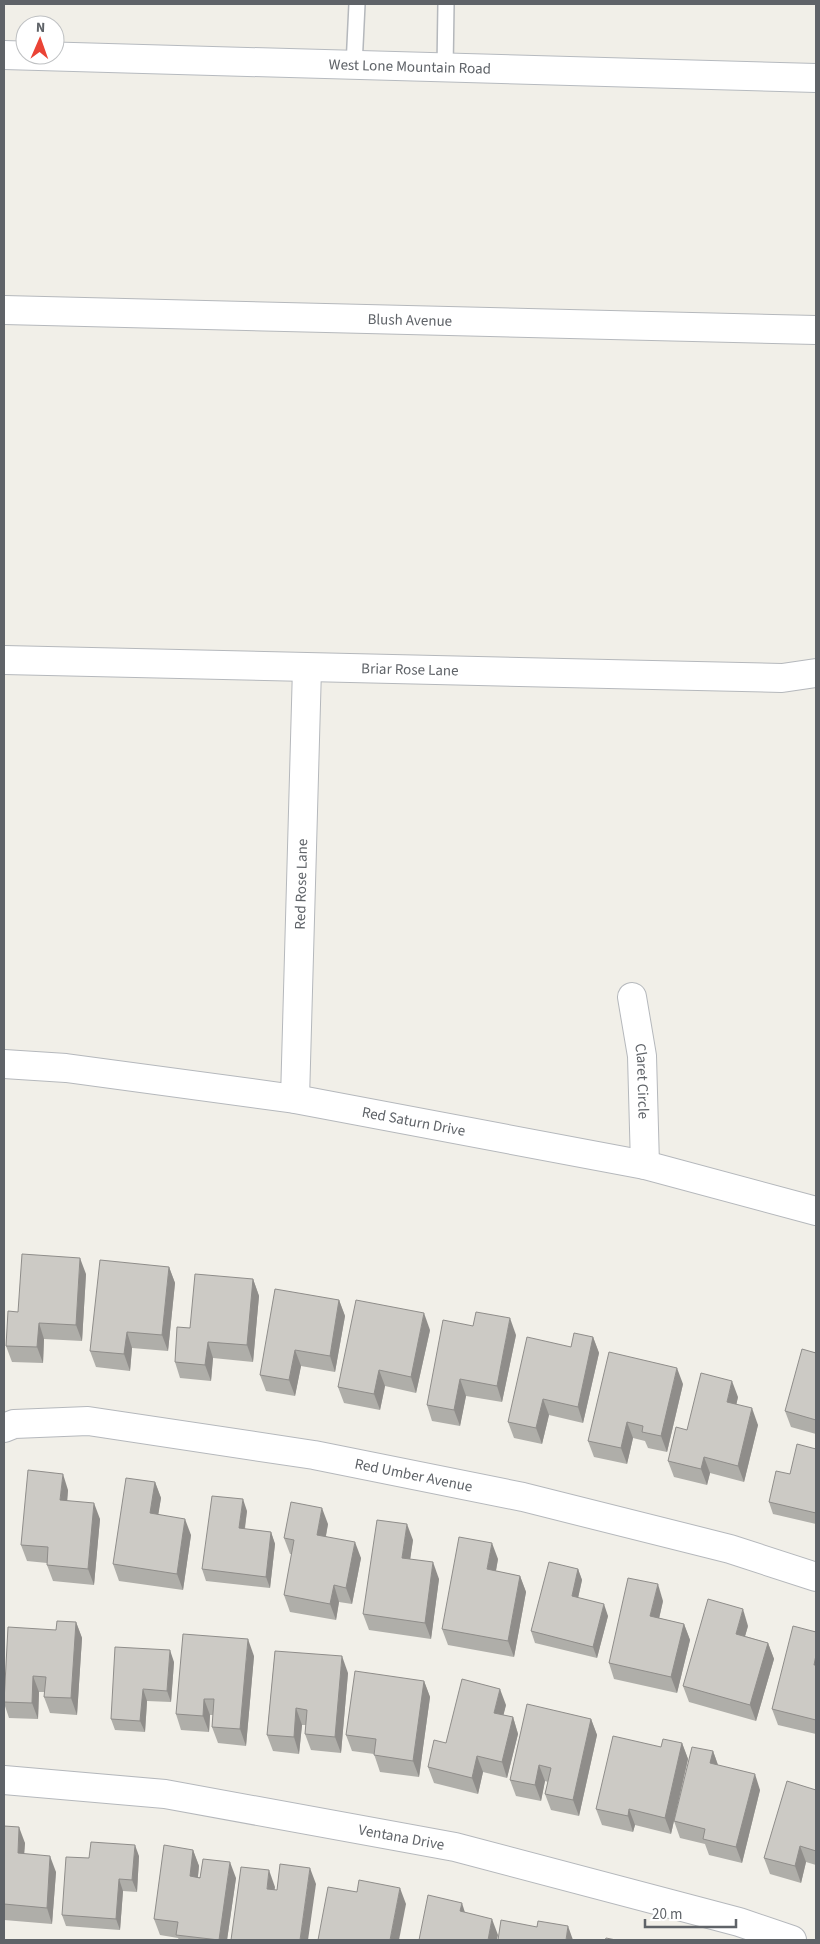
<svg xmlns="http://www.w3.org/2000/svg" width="820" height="1944" viewBox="0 0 820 1944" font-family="'Source Sans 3',sans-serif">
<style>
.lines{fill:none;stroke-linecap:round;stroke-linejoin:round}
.service-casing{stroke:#b5b8bc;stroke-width:18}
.minor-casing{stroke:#b5b8bc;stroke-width:30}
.secondary-casing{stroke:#b6babf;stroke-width:30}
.service{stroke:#fff;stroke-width:15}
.minor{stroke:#fff;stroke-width:28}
.secondary{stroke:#fff;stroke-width:28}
.wall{fill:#afaea9}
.shaded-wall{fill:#8f8d8a}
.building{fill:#cccac5;stroke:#8f8d8a}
.labels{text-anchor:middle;stroke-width:5;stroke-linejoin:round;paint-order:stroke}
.street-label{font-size:15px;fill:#5f6368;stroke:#fff}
</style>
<rect width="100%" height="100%" fill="#f1efe8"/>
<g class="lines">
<g class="service-casing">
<g id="service">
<path d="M354 66 357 4"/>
<path d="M445 69 446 4"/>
</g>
</g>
<g class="minor-casing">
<g id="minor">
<path id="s1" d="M4 310 816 330"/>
<path id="s2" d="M4 660 782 678 816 673"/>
<path id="s3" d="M632 997 642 1056 645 1165"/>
<path id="s4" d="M4 1064 66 1068 295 1099 645 1165 816 1211"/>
<path id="s5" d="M295 1099 307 668"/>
<path id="s6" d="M4 1428 14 1424 88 1421 314 1455 523 1497 730 1549 816 1577"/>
<path id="s7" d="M4 1780 165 1794 455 1847 739 1922 792 1940"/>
</g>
</g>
<g class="secondary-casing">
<g id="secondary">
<path id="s8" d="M4 55 816 78"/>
</g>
</g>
<use href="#service" class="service"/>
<use href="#minor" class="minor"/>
<use href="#secondary" class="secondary"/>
</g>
<g class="wall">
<path d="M169 1267 175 1283 168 1351 132 1348 130 1371 96 1367 90 1351Z"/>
<path d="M86 1274 82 1341 44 1339 43 1363 12 1362 6 1346 18 1312Z"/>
<path d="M253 1279 259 1296 253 1362 213 1358 211 1381 180 1378 175 1362 190 1328Z"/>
<path d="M339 1300 345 1316 335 1372 301 1366 295 1396 266 1391 260 1375Z"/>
<path d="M430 1330 416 1393 385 1386 380 1410 344 1403 338 1387Z"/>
<path d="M516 1335 502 1402 466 1396 460 1426 432 1421 427 1405Z"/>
<path d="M593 1337 599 1353 583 1423 549 1415 542 1444 514 1438 508 1422 571 1347Z"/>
<path d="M816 1353V1434L791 1427 785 1411Z"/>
<path d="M683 1384 667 1452 648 1448 645 1441 633 1438 627 1464 594 1457 588 1441Z"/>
<path d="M738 1397 736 1405 758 1425 744 1482 710 1473 707 1485 674 1477 668 1461 687 1430Z"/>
<path d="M816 1449V1524L773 1514 769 1502 790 1474Z"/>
<path d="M155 1482 161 1498 158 1514 191 1535 183 1590 119 1581 113 1564Z"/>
<path d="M68 1490 67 1501 100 1519 94 1585 53 1581 47 1565V1563L27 1561 21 1545Z"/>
<path d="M247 1511 245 1529 271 1532 275 1544 270 1588 206 1581 202 1569Z"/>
<path d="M328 1524 326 1536 361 1558 352 1604 339 1602 336 1620 290 1612 284 1595 292 1554H290L284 1538Z"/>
<path d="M413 1540 410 1559 439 1579 431 1639 369 1630 363 1614Z"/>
<path d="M498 1559 496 1571 520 1576 526 1592 514 1657 448 1645 442 1629Z"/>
<path d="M578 1569 582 1580 578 1598 608 1616 597 1658 535 1643 531 1631Z"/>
<path d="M663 1601 659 1618 684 1624 690 1640 677 1693 614 1679 609 1663Z"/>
<path d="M76 1622 82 1638 77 1715 50 1713 44 1697 45 1692H39L38 1719 9 1718 4 1703V1696L56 1630Z"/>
<path d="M748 1626 745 1636 768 1643 774 1659 756 1721 689 1702 683 1686Z"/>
<path d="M816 1632V1734L778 1725 772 1709Z"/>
<path d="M275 1651 348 1673 341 1753 311 1750 305 1734 306 1725H302L299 1754 273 1751 267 1735Z"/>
<path d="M254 1656 246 1746 218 1743 212 1727 213 1715H210L209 1732 181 1730 176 1714Z"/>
<path d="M174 1662 171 1702 147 1701 145 1732 115 1730 111 1719Z"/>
<path d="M424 1681 430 1697 419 1777 380 1772 374 1754 352 1751 346 1735Z"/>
<path d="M506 1705 503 1715 513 1717 518 1734 507 1778 483 1772 478 1794 434 1783 428 1767 446 1743Z"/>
<path d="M591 1719 597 1735 579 1816 551 1810 545 1794 548 1782 545 1781 541 1801 516 1796 510 1780Z"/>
<path d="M682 1743 688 1759 671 1834 635 1825 633 1832 602 1825 596 1809 661 1747Z"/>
<path d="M713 1751 718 1765 760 1790 742 1863 709 1855 705 1844 680 1838 674 1821Z"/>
<path d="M816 1790V1865L806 1862 801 1883 770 1874 764 1858Z"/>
<path d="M4 1826 25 1843 24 1854 56 1872 52 1924 4 1920Z"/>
<path d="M193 1850 199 1866 198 1877 236 1878 227 1940H179L178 1938 160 1935 154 1919Z"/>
<path d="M139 1856 137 1892 123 1891 120 1930 66 1926 62 1915 89 1858Z"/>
</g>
<g class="shaded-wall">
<path d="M80 1258 86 1274 82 1341 76 1325Z"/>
<path d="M169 1267 175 1283 168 1351 162 1335Z"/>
<path d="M253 1279 259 1296 253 1362 247 1345Z"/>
<path d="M339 1300 345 1316 335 1372 330 1356Z"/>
<path d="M424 1313 430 1330 416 1393 411 1377Z"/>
<path d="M510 1318 516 1335 502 1402 497 1386Z"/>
<path d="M39 1323 44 1339 43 1363 37 1347Z"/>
<path d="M127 1332 132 1348 130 1371 124 1354Z"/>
<path d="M593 1337 599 1353 583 1423 578 1407Z"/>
<path d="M208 1342 213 1358 211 1381 205 1365Z"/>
<path d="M295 1350 301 1366 295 1396 289 1380Z"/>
<path d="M677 1368 683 1384 667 1452 661 1436Z"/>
<path d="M379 1370 385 1386 380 1410 374 1394Z"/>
<path d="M460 1379 466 1396 460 1426 454 1410Z"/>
<path d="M732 1381 738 1397 733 1419 727 1402Z"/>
<path d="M543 1399 549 1415 542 1444 536 1428Z"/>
<path d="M752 1408 758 1425 744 1482 738 1466Z"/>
<path d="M627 1422 633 1438 627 1464 621 1448Z"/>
<path d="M704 1457 710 1473 707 1485 701 1469Z"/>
<path d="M63 1474 68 1490 66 1516 60 1500Z"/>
<path d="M155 1482 161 1498 156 1529 150 1513Z"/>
<path d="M243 1499 247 1511 243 1540 239 1528Z"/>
<path d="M94 1503 100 1519 94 1585 88 1569Z"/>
<path d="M322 1508 328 1524 323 1551 317 1535Z"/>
<path d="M185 1519 191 1535 183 1590 177 1574Z"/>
<path d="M407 1524 413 1540 408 1574 402 1558Z"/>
<path d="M271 1532 275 1544 270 1588 266 1577Z"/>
<path d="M355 1542 361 1558 352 1604 346 1588Z"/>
<path d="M492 1543 498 1559 493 1586 487 1569Z"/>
<path d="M433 1562 439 1579 431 1639 425 1623Z"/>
<path d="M578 1569 582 1580 576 1607 572 1596Z"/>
<path d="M520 1576 526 1592 514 1657 508 1641Z"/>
<path d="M658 1584 663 1601 656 1632 650 1616Z"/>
<path d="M334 1585 339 1602 336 1620 330 1604Z"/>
<path d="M604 1604 608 1616 597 1658 593 1647Z"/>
<path d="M743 1609 748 1626 741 1650 736 1634Z"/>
<path d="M76 1622 82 1638 77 1715 71 1698Z"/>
<path d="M684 1624 690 1640 677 1693 671 1677Z"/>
<path d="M248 1639 254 1656 246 1746 240 1729Z"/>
<path d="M768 1643 774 1659 756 1721 750 1705Z"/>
<path d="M170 1650 174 1662 171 1702 167 1691Z"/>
<path d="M816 1655V1672L814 1665Z"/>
<path d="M342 1656 348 1673 341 1753 335 1737Z"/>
<path d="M33 1676 39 1692 38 1719 32 1703Z"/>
<path d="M424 1681 430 1697 419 1777 413 1761Z"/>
<path d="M143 1689 147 1701 145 1732 140 1721Z"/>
<path d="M500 1689 506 1705 500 1729 494 1713Z"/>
<path d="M204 1699 210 1715 209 1732 203 1716Z"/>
<path d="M296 1708 302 1725 299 1754 294 1737Z"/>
<path d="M513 1717 518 1734 507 1778 502 1762Z"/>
<path d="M591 1719 597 1735 579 1816 573 1800Z"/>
<path d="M682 1743 688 1759 671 1834 665 1818Z"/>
<path d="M713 1751 719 1768 710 1763Z"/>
<path d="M477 1756 483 1772 478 1794 472 1778Z"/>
<path d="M539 1765 545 1781 541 1801 535 1785Z"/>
<path d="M755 1774 760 1790 742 1863 736 1847Z"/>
<path d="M629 1809 635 1825 633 1832 628 1816Z"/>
<path d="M19 1827 25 1843 23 1869 18 1853Z"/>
<path d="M135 1845 139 1856 137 1892 132 1880Z"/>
<path d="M800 1846 806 1862 801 1883 795 1866Z"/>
<path d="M193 1850 199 1866 196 1893 190 1876Z"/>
<path d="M50 1856 56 1872 52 1924 47 1908Z"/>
<path d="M230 1862 236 1878 227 1940H219Z"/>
<path d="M310 1868 316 1884 308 1940H300Z"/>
<path d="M269 1870 275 1887 273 1905 267 1889Z"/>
<path d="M119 1879 123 1891 120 1930 116 1919Z"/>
<path d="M400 1888 406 1904 399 1940H390Z"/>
<path d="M462 1903 467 1919 460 1911Z"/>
<path d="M492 1919 498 1935 497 1940H488Z"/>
<path d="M568 1926 573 1940H566Z"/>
</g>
<g class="building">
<path d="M22 1254 80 1258 76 1325 39 1323 37 1347 6 1346 8 1311 18 1312Z"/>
<path d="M100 1260 169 1267 162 1335 127 1332 124 1354 90 1351Z"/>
<path d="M195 1274 253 1279 247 1345 208 1342 205 1365 175 1362 177 1327 190 1328Z"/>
<path d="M275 1289 339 1300 330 1356 295 1350 289 1380 260 1375Z"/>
<path d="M356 1300 424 1313 411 1377 379 1370 374 1394 338 1387Z"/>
<path d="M476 1312 510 1318 497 1386 460 1379 454 1410 427 1405 443 1320 473 1326Z"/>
<path d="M574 1333 593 1337 578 1407 543 1399 536 1428 508 1422 527 1337 571 1347Z"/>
<path d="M802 1349 816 1353V1420L785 1411Z"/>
<path d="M609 1352 677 1368 661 1436 642 1432 643 1426 627 1422 621 1448 588 1441Z"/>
<path d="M701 1373 732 1381 727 1402 752 1408 738 1466 704 1457 701 1469 668 1461 676 1427 687 1430Z"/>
<path d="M797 1444 816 1449V1513L769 1502 776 1471 790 1474Z"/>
<path d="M28 1470 63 1474 60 1500 94 1503 88 1569 47 1565 48 1547 21 1545Z"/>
<path d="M126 1478 155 1482 150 1513 185 1519 177 1574 113 1564Z"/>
<path d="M212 1496 243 1499 239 1528 271 1532 266 1577 202 1569Z"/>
<path d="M291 1502 322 1508 317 1535 355 1542 346 1588 334 1585 330 1604 284 1595 294 1540 284 1538Z"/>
<path d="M377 1520 407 1524 402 1558 433 1562 425 1623 363 1614Z"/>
<path d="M459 1537 492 1543 487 1569 520 1576 508 1641 442 1629Z"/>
<path d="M549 1562 578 1569 572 1596 604 1604 593 1647 531 1631Z"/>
<path d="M628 1578 658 1584 650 1616 684 1624 671 1677 609 1663Z"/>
<path d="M708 1599 743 1609 736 1634 768 1643 750 1705 683 1686Z"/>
<path d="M57 1621 76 1622 71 1698 44 1697 46 1677 33 1676 32 1703 4 1702 8 1627 56 1630Z"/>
<path d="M793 1626 816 1632V1655L814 1665H816V1720L772 1709Z"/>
<path d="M183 1634 248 1639 240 1729 212 1727 214 1699H204L203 1716 176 1714Z"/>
<path d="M115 1647 170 1650 167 1691 143 1689 140 1721 111 1719Z"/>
<path d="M275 1651 342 1656 335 1737 305 1734 307 1710 296 1708 294 1737 267 1735Z"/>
<path d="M355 1671 424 1681 413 1761 374 1755 376 1739 346 1735Z"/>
<path d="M462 1679 500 1689 494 1713 513 1717 502 1762 477 1756 472 1778 428 1767 434 1740 446 1743Z"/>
<path d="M527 1704 591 1719 573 1800 545 1794 551 1768 539 1765 535 1785 510 1780Z"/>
<path d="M613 1736 661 1747 663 1739 682 1743 665 1818 629 1809 628 1816 596 1809Z"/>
<path d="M692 1747 713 1751 710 1763 755 1774 736 1847 703 1839 705 1829 674 1821Z"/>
<path d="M787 1781 816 1790V1851L800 1846 795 1866 764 1858Z"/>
<path d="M4 1826 19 1827 18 1853 50 1856 47 1908 4 1904Z"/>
<path d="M91 1842 135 1845 132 1880 119 1879 116 1919 62 1915 66 1857 89 1858Z"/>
<path d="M164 1845 193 1850 190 1876 200 1878 203 1859 230 1862 219 1940 176 1935 178 1922 154 1919Z"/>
<path d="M280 1864 310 1868 300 1940H231L241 1867 269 1870 267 1889 277 1890Z"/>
<path d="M359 1880 400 1888 390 1940H318L328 1887 357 1892Z"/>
<path d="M428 1895 462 1903 460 1911 492 1919 488 1940H419Z"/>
<path d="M501 1920 537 1927 538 1921 568 1926 566 1940H498Z"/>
<path d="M606 1938 616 1940H605Z"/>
</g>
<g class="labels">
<g class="street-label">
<text dy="5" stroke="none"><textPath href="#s8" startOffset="406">West Lone Mountain Road</textPath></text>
<text dy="5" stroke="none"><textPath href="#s1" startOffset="406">Blush Avenue</textPath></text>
<text dy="5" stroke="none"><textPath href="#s2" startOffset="406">Briar Rose Lane</textPath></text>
<text dy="5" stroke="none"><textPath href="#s5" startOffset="215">Red Rose Lane</textPath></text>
<text dy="5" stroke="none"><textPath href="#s3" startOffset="85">Claret Circle</textPath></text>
<text dy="5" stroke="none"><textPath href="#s4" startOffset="414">Red Saturn Drive</textPath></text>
<text dy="5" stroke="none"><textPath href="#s6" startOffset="415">Red Umber Avenue</textPath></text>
<text dy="5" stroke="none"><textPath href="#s7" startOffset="402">Ventana Drive</textPath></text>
</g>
</g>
<rect width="820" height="1944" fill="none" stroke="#5f6368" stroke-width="10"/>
<g transform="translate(40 40) rotate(2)"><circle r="24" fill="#ffffff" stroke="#bfc1c3"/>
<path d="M0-4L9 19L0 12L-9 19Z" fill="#ea4335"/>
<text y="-8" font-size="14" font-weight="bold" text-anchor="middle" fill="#5f6368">N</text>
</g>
<path d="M645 1919v8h91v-8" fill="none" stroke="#5f6368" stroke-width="2.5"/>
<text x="652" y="1919" font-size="15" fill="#5f6368" stroke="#ffffff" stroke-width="4" paint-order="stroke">20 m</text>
</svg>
